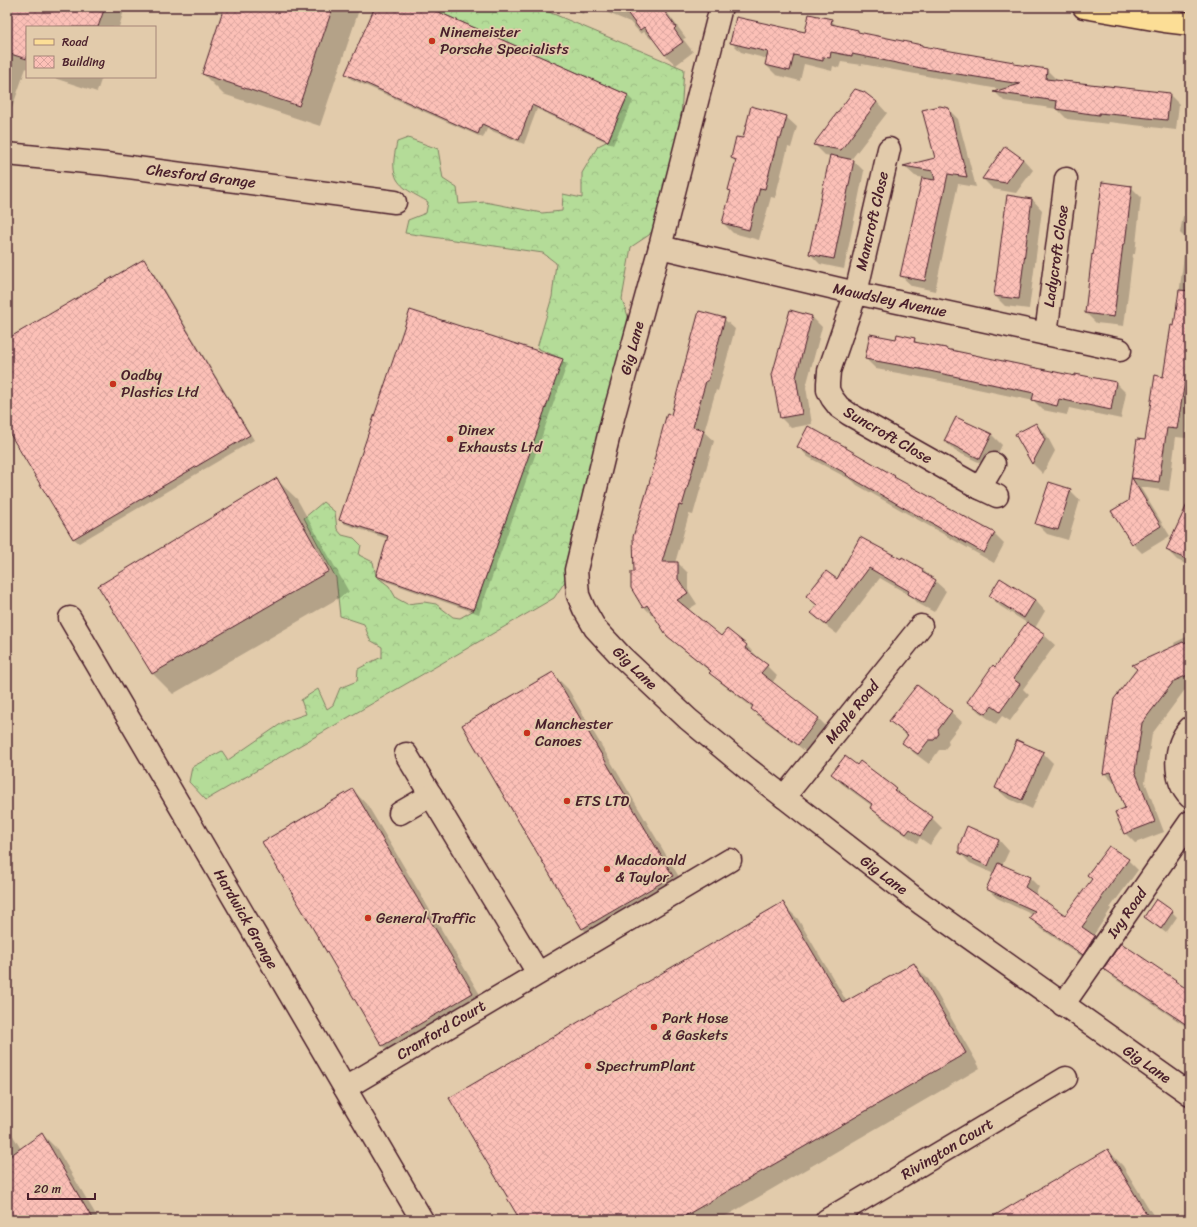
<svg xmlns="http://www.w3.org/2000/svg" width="1197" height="1227" viewBox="0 0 1197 1227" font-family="Sriracha,sans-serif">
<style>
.forest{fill:url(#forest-crowns);stroke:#7f7e62}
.shadow{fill:#0003}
.building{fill:url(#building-cross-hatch);stroke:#4a1f2b}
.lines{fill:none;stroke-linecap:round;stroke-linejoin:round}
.minor-casing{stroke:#4a1f2b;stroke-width:25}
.major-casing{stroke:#4a1f2b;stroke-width:25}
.minor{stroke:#e2cbab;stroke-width:22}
.major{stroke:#fcde96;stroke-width:22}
.poi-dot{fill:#c8321e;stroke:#e2cbab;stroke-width:1.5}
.labels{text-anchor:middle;stroke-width:3.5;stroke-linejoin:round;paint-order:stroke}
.poi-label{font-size:15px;fill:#4a1f2b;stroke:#e2cbab;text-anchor:start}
.street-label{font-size:15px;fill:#4a1f2b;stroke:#e2cbab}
</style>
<defs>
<pattern id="forest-crowns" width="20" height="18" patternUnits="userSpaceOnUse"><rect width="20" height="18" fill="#b4dc98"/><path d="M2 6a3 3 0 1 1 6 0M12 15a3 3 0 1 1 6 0" fill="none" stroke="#9cbc83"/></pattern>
<pattern id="building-cross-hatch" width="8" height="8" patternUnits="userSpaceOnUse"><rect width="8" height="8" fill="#fcc0b7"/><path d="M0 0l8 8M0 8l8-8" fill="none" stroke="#daa59e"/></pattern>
</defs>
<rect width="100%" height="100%" fill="#e2cbab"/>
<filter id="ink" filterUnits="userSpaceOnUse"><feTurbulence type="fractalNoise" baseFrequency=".025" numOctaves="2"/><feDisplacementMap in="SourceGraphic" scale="8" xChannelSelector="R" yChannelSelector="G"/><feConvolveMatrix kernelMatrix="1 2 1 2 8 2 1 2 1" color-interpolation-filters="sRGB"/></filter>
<g filter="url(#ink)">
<path class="forest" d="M427 7H537L684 69 680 131 662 217 649 235 631 247 622 299 629 319 566 580 554 598 206 800 189 782 192 767 222 751 228 760 285 721 306 714 301 700 318 689 327 709 333 705 340 688 357 681 358 669 373 661 382 657V647L370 640 364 624 340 616 336 578 304 518 323 502 335 512 337 529 342 535 354 538 361 545 359 555 373 562 376 576 389 586 396 598 407 604 424 602 436 604 453 617 460 618 474 610 562 359 537 348 552 297 556 263 543 253 405 233 408 220 426 213 428 202C417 195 398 188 395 174 392 164 395 152 397 142L408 138 438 149 443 179 457 188 459 204 485 202 542 213 562 211 563 194 582 198V173L598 146 608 141 628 95Z"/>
<g class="shadow">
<path d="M7 7H125L119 27H27V69L26 68 12 108 7 106Z"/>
<path d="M225 7H360L320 126 223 94 203 74Z"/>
<path d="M376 7H425L628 96 633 101 613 145 537 109 524 144 487 129 483 138 351 79 346 74Z"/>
<path d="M567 7H586L583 14Z"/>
<path d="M593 7H663L686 38 683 39 693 52 676 65 665 55 653 38 651 39 644 32 641 34 630 22Z"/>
<path d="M831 20 838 27 857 31 860 34 923 47 1014 63 1017 66 1047 70 1057 80 1169 94 1179 104 1176 130 1109 122 1108 124 1067 119 1057 109 1004 101 995 92 1004 90 937 78 862 64V65L841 62 839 68 833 66 832 71 804 64 800 81 776 75 766 65 768 59 741 52 731 42 806 33Z"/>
<path d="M51 77H102L97 92Z"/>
<path d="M877 102 887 113 850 161H854L864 171 844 269 820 264 810 254 831 156 825 155 815 145Z"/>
<path d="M948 109 958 119 976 187 958 184 935 291 912 286 901 276 923 178 915 176 905 167 936 159Z"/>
<path d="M786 117 797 127 791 148 788 147 775 198 771 197 759 240 733 233 723 223 732 192 730 190 737 163 732 158 743 140Z"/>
<path d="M1190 145V159L1186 155Z"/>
<path d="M1006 147 1023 159 1033 170 1016 193 993 189 983 179Z"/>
<path d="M1131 187 1141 197 1135 254H1133L1124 326 1096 323 1086 313 1094 256Z"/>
<path d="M1032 199 1042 210 1029 309 1005 306 995 296Z"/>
<path d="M1183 216 1190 217V415L1186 438 1176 437 1169 491 1140 487 1170 536 1142 553 1132 543 1129 501 1138 440 1146 441 1164 378 1175 327 1186 239 1180 233Z"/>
<path d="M144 260 149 265 254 440 79 543 74 539 7 427V341Z"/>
<path d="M812 317 822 327 806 387 812 424 791 428 781 418Z"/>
<path d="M724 319 735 329 718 391 716 390 704 432 714 441 693 515 689 514 675 563H678L688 573V590L697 604 687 610 721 638 727 631 747 646 757 656 756 657 767 666 777 676 772 683 818 718 829 729 809 754 762 719 752 709 753 708 721 683 710 673 711 672 679 646 668 636 656 616 654 617 644 607 635 573 657 461 655 459 672 416Z"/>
<path d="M914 339 919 344 946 349 947 350 1075 377 1116 383 1126 393 1121 419 1069 408 1067 415 1043 410 1034 401 931 379 876 369 866 359 897 340Z"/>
<path d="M562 360 567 365 479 614 382 580 377 575 388 539 345 524 340 519Z"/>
<path d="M956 418 992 435 1002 445 991 468 955 451 945 441Z"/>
<path d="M1036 424 1046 434 1055 451 1043 474 1033 464 1017 434Z"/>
<path d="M798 446 849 452 894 477 898 480 947 508 994 534 1004 544 994 563 857 485 853 481 808 457Z"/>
<path d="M276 479 297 499 349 592 173 694 153 674 100 586Z"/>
<path d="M1070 490 1080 500 1068 540 1047 534 1036 523Z"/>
<path d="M1190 530V566L1177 560 1167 550Z"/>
<path d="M861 538 901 561 923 570 946 591 934 612 919 604 911 596 880 578 837 634 822 623 812 612 817 606 807 596 837 580Z"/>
<path d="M990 596 1035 600 1045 611 1035 628 1044 635 1055 645 1023 689 1029 695 1010 721 1002 716 996 724 979 712 969 702 995 668 1027 623 1000 606Z"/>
<path d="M1190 635V689L1184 691 1152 734 1145 782 1164 832 1135 843 1125 833 1126 809 1117 783H1114L1104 773 1175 646 1174 643Z"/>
<path d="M553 674 568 689 688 892 598 944 583 929 463 726Z"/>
<path d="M917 686 951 712 962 722 948 740 949 744 944 750H939L929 764 914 753 904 743 908 737 890 721Z"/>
<path d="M1043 753 1053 763 1032 809 1007 798 996 788Z"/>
<path d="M832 774 895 788 905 799 932 818 942 828 930 845 920 838 917 843 881 818 871 808 872 806 842 784Z"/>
<path d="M353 790 368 806 488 1008 398 1061 383 1046 264 843Z"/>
<path d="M968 827 999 840 1009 851 1002 866 1029 877 1039 887 1035 895 1066 917 1093 880 1110 847 1128 860 1138 870 1110 908 1111 909 1093 936 1104 947 1093 964 1040 928 1031 918 1033 915 997 898 987 889 994 874 970 863 960 853Z"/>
<path d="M783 904 798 919 847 1002 913 964 929 980 980 1068 719 1220H521Z"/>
<path d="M1172 912 1177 917 1166 933 1150 921 1145 917Z"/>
<path d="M1105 969 1175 981 1182 987 1190 993V1029L1115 979Z"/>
<path d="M7 1126 21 1149 42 1134 57 1149 99 1220H7Z"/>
<path d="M1108 1150 1123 1166 1156 1220H989Z"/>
</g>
<g class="building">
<path d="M7 7H105L98 27H27V59L7 53Z"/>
<path d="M224 7H333L299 106 202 74Z"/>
<path d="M375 7H427L628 95 608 141 532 105 519 140 482 124 478 134 345 74Z"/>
<path d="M623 7H661L676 27 674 29 683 42 665 55 644 27 640 30Z"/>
<path d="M809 14 832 19 831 24 858 30V32L922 45V46L1014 62V64L1047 69 1046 79 1170 93 1167 120 1099 113V115L1056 109 1057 101 993 92 1020 84 926 69 852 54V56L831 52 830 58 823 57V61L794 55 790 71 765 65 768 52 730 43 736 17 805 32Z"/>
<path d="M855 89 864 92 877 102 841 150 813 145Z"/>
<path d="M751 106 787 116 781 138H778L765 189 760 188 749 230 722 223 731 191 728 190 736 160 731 158 736 137 743 138Z"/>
<path d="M940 106 949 108 967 177 948 174 925 281 900 276 922 178 935 180 933 171 903 166 935 158 922 110Z"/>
<path d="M1005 146 1023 159 1006 183 982 179Z"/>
<path d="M830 155 854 160 834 259 809 254Z"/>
<path d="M1102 182 1132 186 1125 244H1123L1114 317 1085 313 1092 254 1093 255Z"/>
<path d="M1007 195 1032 199 1019 299 994 296Z"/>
<path d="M144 259 250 435 73 539 7 429V339Z"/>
<path d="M1179 290 1190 291V376L1186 375 1177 429 1167 428 1159 482 1132 478 1161 526 1132 544 1111 511 1128 501 1137 439 1145 440 1155 375 1163 377 1171 325 1174 326Z"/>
<path d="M410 310 563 359 474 610 376 576 388 536 339 520Z"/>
<path d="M790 310 812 316 796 377 802 414 780 418 772 375Z"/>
<path d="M699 311 725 318 708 381H706L693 427 704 430 682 506 679 505 662 562H678V579L688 593 677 600 721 636 727 629 747 645 745 648 768 665 761 673 819 718 798 745 751 709 753 706 709 673 711 671 667 636 647 605 643 608 631 588V572H634L633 537 656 460H654L667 413 671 415Z"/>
<path d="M870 334 896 339 897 334 915 338 914 342 946 348V349L1003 361 1075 376V374L1116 382 1111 410 1059 399 1057 406 1032 400 1034 393 920 369 865 359Z"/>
<path d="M956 417 992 434 980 459 944 441Z"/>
<path d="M1036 423 1045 440 1032 464 1015 434Z"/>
<path d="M808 426 846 447V448L895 476 894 477 945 505V506L995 533 984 553 846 475 847 474 797 447Z"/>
<path d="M277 478 329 571 152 674 98 586Z"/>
<path d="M1049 482 1071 489 1058 530 1035 524Z"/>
<path d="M1190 498V561L1166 550Z"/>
<path d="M860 537 901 559 902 557 923 569 922 572 936 580 924 603 908 594 909 591 869 568 826 625 811 613 817 605 806 596 826 571 837 579Z"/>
<path d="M1000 578 1035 600 1024 618 989 596Z"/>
<path d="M1027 622 1045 634 1013 679 1020 684 1000 712 992 706 986 714 967 702 993 665 995 667Z"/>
<path d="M1190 640V674L1174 681 1142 723 1135 771 1155 822 1124 834 1115 812 1125 808 1111 772 1103 774 1114 699 1137 669 1132 665 1183 642 1184 643Z"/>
<path d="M553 672 673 876 582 929 462 725Z"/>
<path d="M917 685 952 711 938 730 939 734 934 740H929L918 754 902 743 908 735 889 721Z"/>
<path d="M1017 740 1044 752 1022 800 995 788Z"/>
<path d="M845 756 857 765 860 761 896 788 894 790 933 817 920 836 910 829 906 834 870 808 872 804 831 774Z"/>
<path d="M353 789 473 993 382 1046 262 842Z"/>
<path d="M967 826 999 840 988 866 959 853V846Z"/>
<path d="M1109 846 1129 859 1101 897 1102 899 1082 927 1095 936 1083 955 1029 918 1035 911 986 889 998 863 1030 877 1025 887 1065 915 1092 879 1087 875Z"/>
<path d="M1156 899 1173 911 1161 929 1144 917Z"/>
<path d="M783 902 843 1003 914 963 966 1053 678 1220H520L507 1198H508L449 1098Z"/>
<path d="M1121 943 1176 980 1175 981 1190 991V1027L1103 969Z"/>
<path d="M42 1133 93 1220H7V1158Z"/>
<path d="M1108 1149 1150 1220H987L1041 1188Z"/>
</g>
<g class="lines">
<g class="minor-casing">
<g id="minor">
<path d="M721 7 660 247 613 418 576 570 578 595 584 609 595 628 621 656 688 719 748 769 922 904 1190 1094"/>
<path d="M889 149 856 293 829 371 828 383V390L832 398 839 407 849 414 980 488"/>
<path d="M7 154 106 164 395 202"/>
<path d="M660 247 856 293 1120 350"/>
<path d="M1046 334 1066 179"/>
<path d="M994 464 980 488 997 496"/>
<path d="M70 618 422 1220"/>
<path d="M1190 728C1173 746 1173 780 1190 797"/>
<path d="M406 754 538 973"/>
<path d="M784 797 921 626"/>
<path d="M400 813 431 795"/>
<path d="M1063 1005 1190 822"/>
<path d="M345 1088 730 860"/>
<path d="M827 1220 1066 1078"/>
</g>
</g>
<g class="major-casing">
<path id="major" d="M1084 7 1165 21 1190 24"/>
</g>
<use href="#minor" class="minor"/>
<use href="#major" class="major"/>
</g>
</g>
<g class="poi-dot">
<circle cx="432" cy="41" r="4"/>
<circle cx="113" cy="384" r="4"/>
<circle cx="450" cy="439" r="4"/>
<circle cx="527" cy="733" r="4"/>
<circle cx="567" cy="801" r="4"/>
<circle cx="607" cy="869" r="4"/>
<circle cx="368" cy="918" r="4"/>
<circle cx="654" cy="1027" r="4"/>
<circle cx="588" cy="1066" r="4"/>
</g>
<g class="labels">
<g class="poi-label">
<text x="440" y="37">Ninemeister<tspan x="440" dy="17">Porsche Specialists</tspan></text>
<text x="121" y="380">Oadby<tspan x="121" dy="17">Plastics Ltd</tspan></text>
<text x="458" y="435">Dinex<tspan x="458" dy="17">Exhausts Ltd</tspan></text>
<text x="535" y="729">Manchester<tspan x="535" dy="17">Canoes</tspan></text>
<text x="575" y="806">ETS LTD</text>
<text x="615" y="865">Macdonald<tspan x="615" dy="17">&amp; Taylor</tspan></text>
<text x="376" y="923">General Traffic</text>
<text x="662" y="1023">Park Hose<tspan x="662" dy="17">&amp; Gaskets</tspan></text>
<text x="596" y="1071">SpectrumPlant</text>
</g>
<g class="street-label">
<text transform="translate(201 176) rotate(7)" y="5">Chesford Grange</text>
<text transform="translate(872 221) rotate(-77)" y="5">Mancroft Close</text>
<text transform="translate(1056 256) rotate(-82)" y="5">Ladycroft Close</text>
<text transform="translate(890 300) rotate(12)" y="5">Mawdsley Avenue</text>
<text transform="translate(632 348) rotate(-75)" y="5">Gig Lane</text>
<text transform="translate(888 435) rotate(30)" y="5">Suncroft Close</text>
<text transform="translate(635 668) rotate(44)" y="5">Gig Lane</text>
<text transform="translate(852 712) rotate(-51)" y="5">Maple Road</text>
<text transform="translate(884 875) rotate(37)" y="5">Gig Lane</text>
<text transform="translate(1127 913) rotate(-55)" y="5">Ivy Road</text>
<text transform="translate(246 919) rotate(60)" y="5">Hardwick Grange</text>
<text transform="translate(441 1030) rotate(-31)" y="5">Cranford Court</text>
<text transform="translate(1147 1064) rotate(35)" y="5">Gig Lane</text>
<text transform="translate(947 1149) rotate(-31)" y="5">Rivington Court</text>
</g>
</g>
<rect width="1197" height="1227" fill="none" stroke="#e2cbab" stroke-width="24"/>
<rect x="12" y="12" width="1173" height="1203" fill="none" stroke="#4a1f2b" stroke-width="1.5" filter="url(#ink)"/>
<rect x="26" y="26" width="130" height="52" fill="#e2cbab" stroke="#a58678"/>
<rect x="34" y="39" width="20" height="6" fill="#fcde96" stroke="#a58678"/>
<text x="62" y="46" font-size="12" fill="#4a1f2b">Road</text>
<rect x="34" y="56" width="20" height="12" fill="url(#building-cross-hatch)" stroke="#a58678"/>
<text x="62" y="66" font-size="12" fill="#4a1f2b">Building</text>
<path d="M28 1193v6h67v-6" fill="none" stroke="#4a1f2b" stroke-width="2"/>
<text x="34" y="1193" font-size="12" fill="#4a1f2b" stroke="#e2cbab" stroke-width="3" paint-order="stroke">20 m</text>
</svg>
